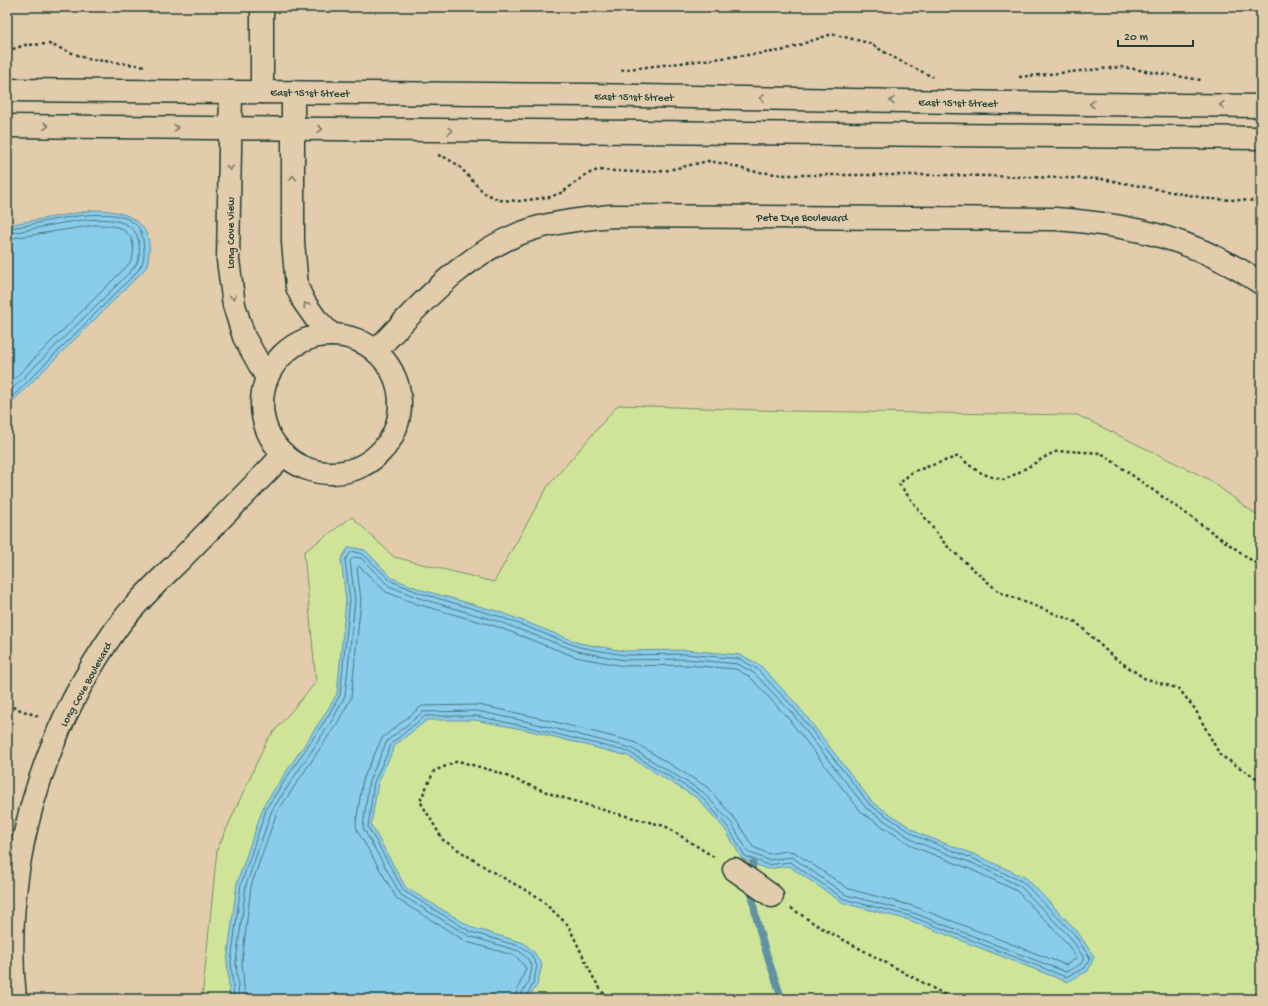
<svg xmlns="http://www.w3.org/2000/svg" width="1268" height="1006" viewBox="0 0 1268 1006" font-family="'Gochi Hand',sans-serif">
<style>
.green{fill:#cfe499;stroke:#779066}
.water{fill:#8acceb;stroke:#5f93a2}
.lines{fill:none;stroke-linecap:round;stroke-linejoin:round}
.shore{stroke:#4a767d;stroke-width:1}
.stream{stroke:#5f93a2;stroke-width:7}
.minor-casing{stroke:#1f3d34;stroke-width:25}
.path{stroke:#1f3d34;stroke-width:2.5;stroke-dasharray:3 3;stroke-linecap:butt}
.minor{stroke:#e2ccac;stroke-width:22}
.oneway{stroke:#777d6a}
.labels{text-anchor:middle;stroke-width:4;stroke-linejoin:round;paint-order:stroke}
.street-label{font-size:11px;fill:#1f3d34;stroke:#e2ccac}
</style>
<rect width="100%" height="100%" fill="#e2ccac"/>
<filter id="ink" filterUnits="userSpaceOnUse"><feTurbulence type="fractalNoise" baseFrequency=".025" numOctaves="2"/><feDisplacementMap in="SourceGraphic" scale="8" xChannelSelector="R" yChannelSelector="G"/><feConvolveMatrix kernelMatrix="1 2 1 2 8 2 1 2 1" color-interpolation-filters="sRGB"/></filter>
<g filter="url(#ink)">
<path class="green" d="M618 405 788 411 1077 415 1208 479 1261 518V999H202L217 850 267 740 316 682 304 552 352 517 394 557 494 582 548 486Z"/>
<g class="water">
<path d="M94 210C132 210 159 226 146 268L7 407V225Z"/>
<path d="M349 547 365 550 392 578 422 590 500 612 579 643 624 651 686 650 741 655 760 665 799 707 872 802 920 834 976 855 1026 878 1077 931 1094 957 1088 971 1067 982 909 920 843 903 789 866 767 869 742 859 725 829 697 798 628 756 527 730 475 720H427L395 745 378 783 371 825 406 888 473 928 524 943 534 952 542 965 537 985 528 999H230L227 962 237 883 264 805 325 714 337 694 346 600 341 559Z"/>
</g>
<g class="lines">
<g class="shore">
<path d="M7 228C37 227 137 191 143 240 145 255 145 263 135 274L7 402"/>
<path d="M7 233C35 232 133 197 139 243 140 255 140 261 131 271L7 394"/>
<path d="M7 239 95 225C111 225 131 226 133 246 134 255 133 259 127 266L7 386"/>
<path d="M234 999 231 962 241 884 267 807 328 716 340 695 350 600 345 560 352 551 363 554 391 581 420 593 498 616 579 647 624 655 686 654 740 659 757 669 795 709 870 805 918 837 974 859 1023 882 1074 934 1090 958 1085 968 1066 977 910 916 844 899 790 862 768 865 745 856 728 827 700 795 629 752 528 727 476 716H425L392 743 374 782 368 827 404 891 471 932 522 947 531 954 537 966 533 984 525 999"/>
<path d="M239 999 236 962 246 885 272 810 333 719 345 696 355 600 350 561 354 557 361 558 389 586 419 598 497 621 577 651 624 660 686 659 738 664 754 673 792 713 866 808 916 842 972 863 1020 886 1070 937 1084 958 1081 964 1066 972 911 912 846 895 792 857 768 860 748 852 732 824 703 792 631 748 529 722 477 711 423 712 387 741 369 781 363 828 401 895 469 936 519 951 527 958 532 967 529 982 521 994 520 999"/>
<path d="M245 999 242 962 251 886 277 812 338 722 351 698 361 600 357 568 359 566 386 592 417 604 495 626 576 657 623 666 686 665 736 669 750 677 787 717 862 813 914 847 970 869 1017 891 1065 941 1077 958 1066 965 913 906 849 889 794 852 786 851 769 854 753 847 736 820 707 787 634 742 531 716 478 705 422 706 382 738 363 779 356 823 357 830 397 899 467 942 516 956 526 968 514 999"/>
</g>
<g class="stream">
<path d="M752 877 753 863"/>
<path d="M752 887C752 918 772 969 782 999"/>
</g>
<g class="minor-casing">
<g id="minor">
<path d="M262 7V92"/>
<path d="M7 90 590 95 1010 103 1261 106"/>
<path d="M231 92 228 260 234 305 244 337 267 378"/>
<path d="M293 92V242L297 287 304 302 316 319 332 335"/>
<path d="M7 126 1261 138"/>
<circle cx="331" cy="404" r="69"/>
<path d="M376 351C421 303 470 247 536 228 561 221 586 219 611 216L1055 219C1135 225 1194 239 1261 283"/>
<path d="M734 869 772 896"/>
<path d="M15 999C1 868 41 736 116 629 134 604 159 581 181 559 215 524 250 490 284 454"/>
</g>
</g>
<g class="path">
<path d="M7 51 25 45 49 44 88 59 145 66"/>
<path d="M621 70 781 51 832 34 869 43 900 61 933 77"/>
<path d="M1019 77 1121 67 1201 80"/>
<path d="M438 155 446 158 458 165 484 193 500 200 520 201 550 197 563 192 585 175 598 170 634 172 664 171 708 161 726 164 750 171 785 175H950L1102 179 1210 199 1261 201"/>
<path d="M1261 567 1101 453 1068 451 1054 452 1005 480C984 476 975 471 959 456L912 472 899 484 946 545 999 592 1076 622 1112 656 1144 678 1179 689 1195 709 1220 755 1261 781"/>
<path d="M7 705 40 717"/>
<path d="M791 908 818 926 953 999"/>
<path d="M607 999 594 979 568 925 538 897 491 871 443 840 420 801 434 771 458 761 494 771 554 795 610 812 665 826 714 857"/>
</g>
<use href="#minor" class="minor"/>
</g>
<defs><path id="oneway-chevron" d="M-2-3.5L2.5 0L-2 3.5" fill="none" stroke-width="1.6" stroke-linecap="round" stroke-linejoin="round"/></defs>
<g class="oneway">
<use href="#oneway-chevron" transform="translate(762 98) rotate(-179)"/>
<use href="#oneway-chevron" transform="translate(892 101) rotate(-179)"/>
<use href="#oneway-chevron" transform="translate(1092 104) rotate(-179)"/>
<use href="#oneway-chevron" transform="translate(1222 105) rotate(-179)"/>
<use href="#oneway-chevron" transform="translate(46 126) rotate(1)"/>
<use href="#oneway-chevron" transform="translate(176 128) rotate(1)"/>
<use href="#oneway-chevron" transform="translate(320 129) rotate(1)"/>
<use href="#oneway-chevron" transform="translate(450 131) rotate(1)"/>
<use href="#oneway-chevron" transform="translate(230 168) rotate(91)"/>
<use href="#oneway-chevron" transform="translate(293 178) rotate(-89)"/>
<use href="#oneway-chevron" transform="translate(233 297) rotate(82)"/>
<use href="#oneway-chevron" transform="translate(306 305) rotate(-124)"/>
</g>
</g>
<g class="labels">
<g class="street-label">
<text transform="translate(310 92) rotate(1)" y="4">East 151st Street</text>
<text transform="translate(634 96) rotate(1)" y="4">East 151st Street</text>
<text transform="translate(958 102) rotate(1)" y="4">East 151st Street</text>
<text x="802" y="221">Pete Dye Boulevard</text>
<text transform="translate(230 233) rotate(-90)" y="4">Long Cove View</text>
<text transform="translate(85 684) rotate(-61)" y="4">Long Cove Boulevard</text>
</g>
</g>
<rect width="1268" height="1006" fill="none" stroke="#e2ccac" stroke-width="24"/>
<rect x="12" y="12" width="1244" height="982" fill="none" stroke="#1f3d34" stroke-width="1.5" filter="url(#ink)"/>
<path d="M1118 40v6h75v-6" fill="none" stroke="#1f3d34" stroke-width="2"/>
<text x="1124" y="40" font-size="12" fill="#1f3d34" stroke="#e2ccac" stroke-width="3" paint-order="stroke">20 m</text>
</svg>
